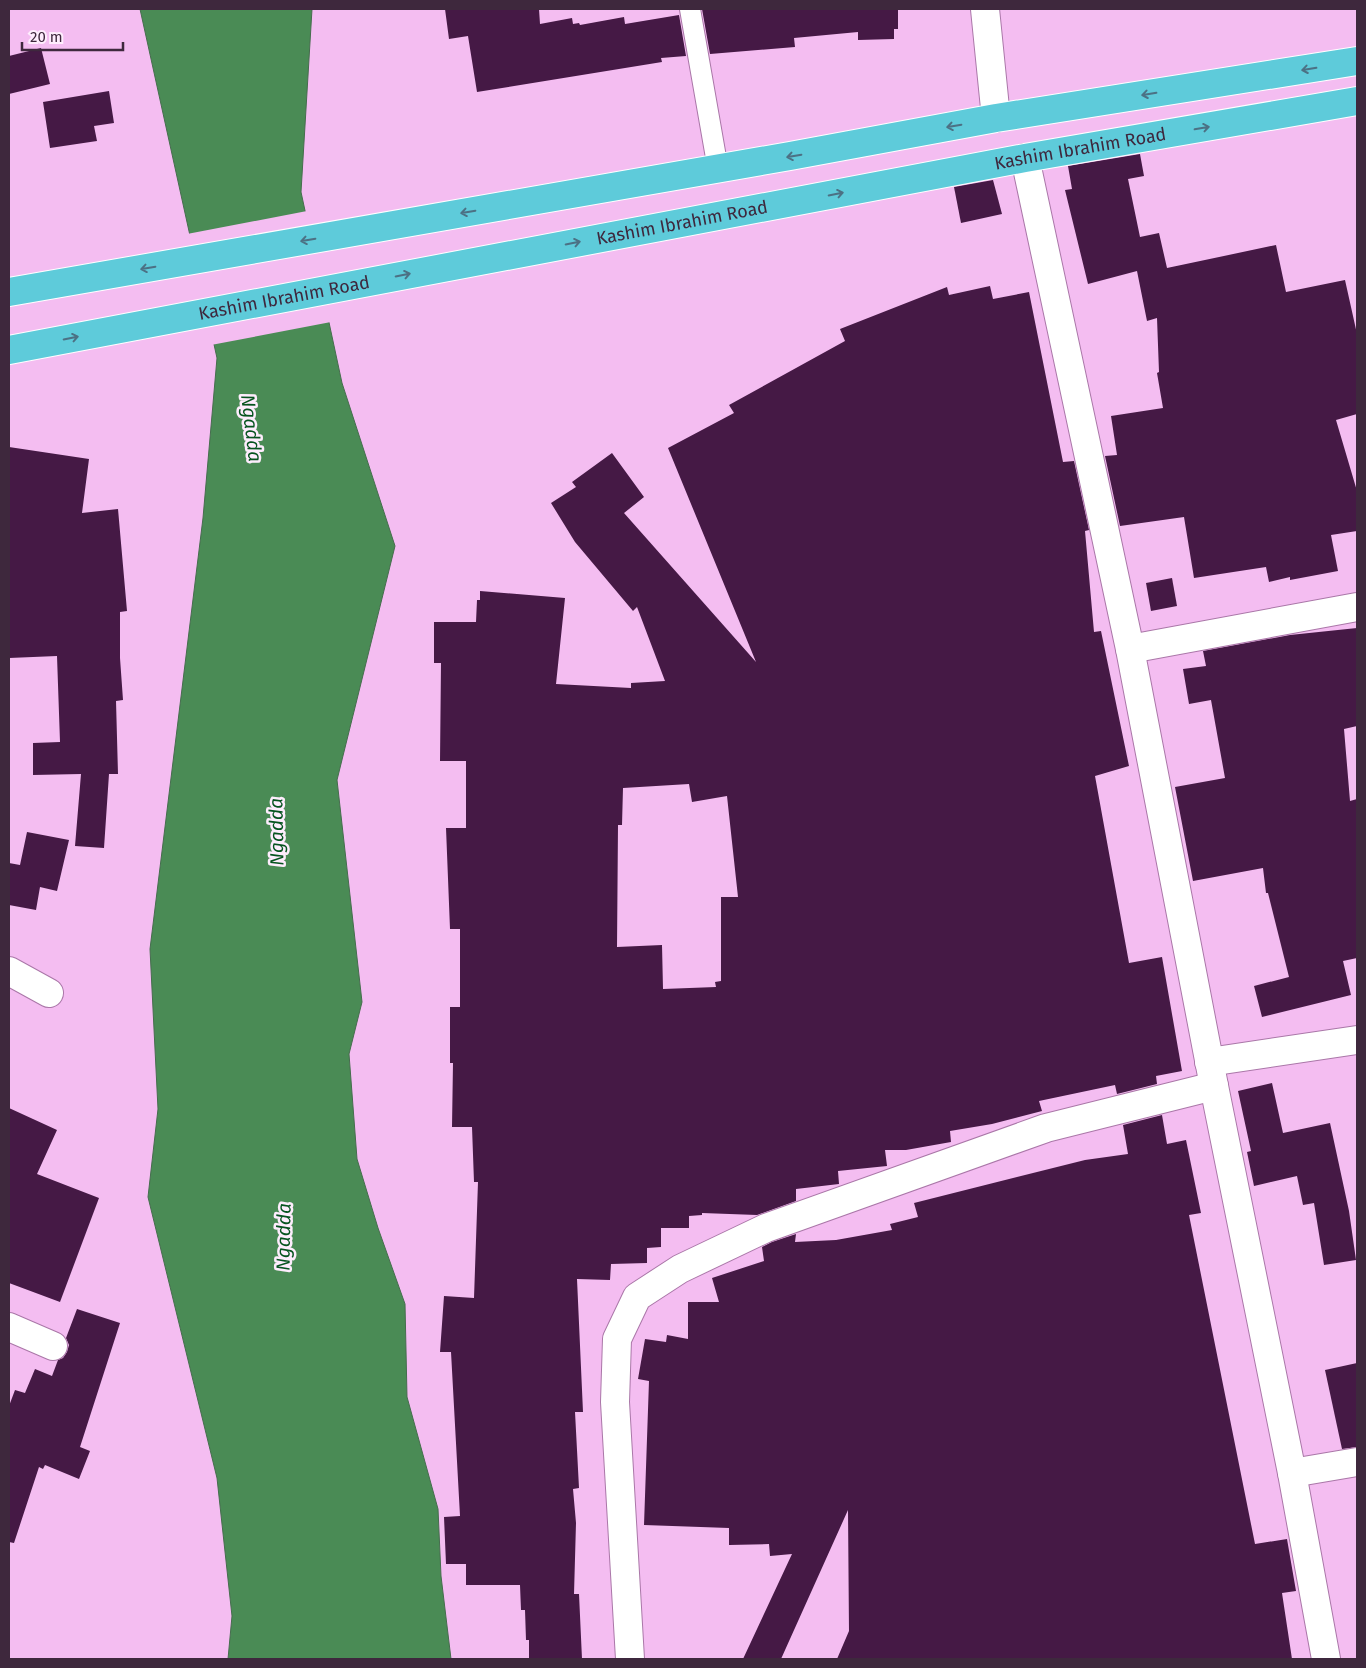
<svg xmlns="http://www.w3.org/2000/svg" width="1366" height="1668" viewBox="0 0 1366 1668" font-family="'Fira Sans',sans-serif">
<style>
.water{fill:#4a8b55;stroke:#466d4e}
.pier{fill:#f4bdf1}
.building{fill:#451945;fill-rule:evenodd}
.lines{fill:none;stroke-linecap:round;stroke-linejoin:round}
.lane-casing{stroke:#aa77a8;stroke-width:22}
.street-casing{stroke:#aa77a8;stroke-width:30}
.secondary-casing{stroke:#aa77a8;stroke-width:30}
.highway-casing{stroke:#fff;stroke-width:30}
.lane{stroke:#fff;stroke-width:20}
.street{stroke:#fff;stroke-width:28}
.secondary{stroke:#fff;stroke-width:28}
.highway{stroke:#5ecbda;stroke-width:28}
.oneway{stroke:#4c7184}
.labels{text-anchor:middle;stroke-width:5;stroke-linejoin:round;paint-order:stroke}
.street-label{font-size:18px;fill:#3e283d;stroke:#feedfd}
.water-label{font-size:19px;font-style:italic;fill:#06541f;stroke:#feedfd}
</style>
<rect width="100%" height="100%" fill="#f4bdf1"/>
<path class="water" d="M140 9H312L301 192 342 383 395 546 337 780 362 1002 349 1054 357 1159 378 1228 405 1304 407 1397 438 1509 441 1576 451 1659H228L232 1616 217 1478 148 1197 158 1109 150 949 203 518 217 358Z"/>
<path class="pier" d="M307 211 331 322 211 345 187 234Z"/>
<g class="building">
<path d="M445 9H539L540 24 572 18 573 24 579 23 580 25 624 17 625 24 679 15 686 56 661 58 662 62 477 92 468 36 449 39Z"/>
<path d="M702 9H898V29H894V39L858 40V32L794 38 795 47 710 54Z"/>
<path d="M41 48 50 84 9 94V56Z"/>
<path d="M109 91 114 123 94 126 97 141 50 148 43 102Z"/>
<path d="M1140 154 1144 176 1128 179 1140 237 1159 233 1167 268 1276 245 1286 292 1345 280 1357 334V414L1336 420 1357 491V531L1331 535 1338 571 1290 580V577L1269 582 1266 567 1194 578 1184 517 1120 526 1105 456 1117 455 1111 416 1163 408 1157 373 1159 372 1157 318 1147 321 1137 271 1088 284 1065 190 1072 189 1068 166Z"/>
<path d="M993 180 1002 214 961 223 954 187Z"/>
<path d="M990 286 993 299 1029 292 1063 462 1074 461 1089 530 1085 531 1094 632 1101 631 1129 766 1095 776 1129 963 1162 957 1182 1071 1156 1076 1157 1084 1117 1094 1115 1085 1039 1101 1042 1111 992 1124 950 1131 951 1142 906 1150H885L887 1166 838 1171 839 1184 796 1189V1201L757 1215 702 1213V1215L689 1216V1228H661V1247L647 1248V1263L611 1264 610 1280 577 1279 583 1412H575L579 1488 573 1489 576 1523 574 1594H579L582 1659H529V1640H526L525 1610H521L520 1585H466V1564H446L444 1517 460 1516 451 1352H440L444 1296 474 1298 478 1182H474L472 1127H452L453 1063H450V1007H460V929H450L446 828H466V761H440L441 663H434V622H476L477 600H480V591L565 598 556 684 631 688V683L665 681 637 607 633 611 575 542 551 503 576 487 572 482 612 453 644 497 624 513 756 662 668 448 734 413 729 405 845 341 840 329 947 287 949 295ZM689 784 692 802 727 796 738 897H721V981L715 982 716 987 663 989 662 945 617 947 618 825H622L623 788Z"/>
<path d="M9 447 89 459 82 513 118 509 127 611 120 612V658L123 700 116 701 118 774H109L104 848 75 846 81 774 33 775V743L60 742 57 656 9 658Z"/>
<path d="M1172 578 1177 606 1151 611 1146 583Z"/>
<path d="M1357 628V726L1344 729 1350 801 1357 799V958L1343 961 1351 995 1262 1017 1254 986 1289 977 1268 893H1266L1263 868 1193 881 1175 787 1225 778 1211 700 1189 704 1183 669 1206 666 1203 651 1290 635Z"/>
<path d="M27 832 69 840 57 891 40 887 36 910 9 905V863L20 865Z"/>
<path d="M1272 1083 1283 1133 1330 1123 1349 1211 1356 1260 1324 1265 1314 1203 1303 1205 1297 1176 1254 1186 1247 1152 1251 1151 1238 1091Z"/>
<path d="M9 1108 57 1130 37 1174 99 1198 60 1302 9 1283Z"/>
<path d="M1162 1115 1167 1144 1186 1140 1201 1213 1189 1215 1255 1544 1287 1539 1296 1591 1282 1593 1292 1659H837L849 1631 848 1510 781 1659H743L792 1554 770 1556 769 1544 729 1545V1528L644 1525 649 1381 638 1379 645 1339 666 1342 667 1335 688 1339V1302H719L712 1278 764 1261 762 1247 772 1242 796 1234 795 1242 836 1240 892 1230 890 1224 918 1217 914 1203 1085 1160 1128 1154 1123 1125Z"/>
<path d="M77 1309 120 1323 80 1447 90 1451 79 1479 45 1465 43 1469 39 1467 14 1543 9 1542V1406L15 1390 25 1393 35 1369 52 1376 58 1360 63 1358 67 1352 69 1345 66 1338Z"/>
<path d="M1357 1363V1447L1342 1449 1325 1370Z"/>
</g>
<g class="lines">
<g class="lane-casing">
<path id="lane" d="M690 9 718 169"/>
</g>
<g class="street-casing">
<g id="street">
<path d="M1025 158 1130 649 1214 1086 1292 1473 1326 1659"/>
<path d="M1130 649 1357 607"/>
<path d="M9 971 49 993"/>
<path d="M1209 1062 1357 1040"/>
<path d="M9 1327 53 1346"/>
<path d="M1292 1473 1357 1462"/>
<path d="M630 1659 615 1402 617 1339 637 1297 680 1269 766 1228 1046 1128 1214 1086"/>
</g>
</g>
<g class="secondary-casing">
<path id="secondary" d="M985 9 996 118"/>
</g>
<g class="highway-casing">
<g id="highway">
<path d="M9 292 790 156 996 118 1357 61"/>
<path id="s1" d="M9 350 1025 158 1357 101"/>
</g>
</g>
<use href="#lane" class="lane"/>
<use href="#street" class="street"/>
<use href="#secondary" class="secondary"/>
<use href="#highway" class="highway"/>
</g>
<defs><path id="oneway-shaft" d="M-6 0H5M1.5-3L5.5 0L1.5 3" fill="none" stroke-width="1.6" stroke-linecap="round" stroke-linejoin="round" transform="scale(1.25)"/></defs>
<g class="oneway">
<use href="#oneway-shaft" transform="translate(1309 69) rotate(171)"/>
<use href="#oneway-shaft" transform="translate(1149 94) rotate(171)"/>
<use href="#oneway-shaft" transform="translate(954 126) rotate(170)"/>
<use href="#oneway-shaft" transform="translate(1202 128) rotate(-10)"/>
<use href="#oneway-shaft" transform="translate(794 156) rotate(170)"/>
<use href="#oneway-shaft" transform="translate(836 194) rotate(-11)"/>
<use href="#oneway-shaft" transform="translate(468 212) rotate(170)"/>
<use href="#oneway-shaft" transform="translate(308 240) rotate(170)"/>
<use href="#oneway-shaft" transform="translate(573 243) rotate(-11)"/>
<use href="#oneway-shaft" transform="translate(148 268) rotate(170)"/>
<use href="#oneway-shaft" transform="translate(403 275) rotate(-11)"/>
<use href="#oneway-shaft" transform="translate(71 338) rotate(-11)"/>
</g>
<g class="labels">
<g class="street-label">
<text dy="6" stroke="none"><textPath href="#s1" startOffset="1090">Kashim Ibrahim Road</textPath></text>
<text dy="6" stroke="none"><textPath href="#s1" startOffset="685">Kashim Ibrahim Road</textPath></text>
<text dy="6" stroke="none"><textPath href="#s1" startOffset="280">Kashim Ibrahim Road</textPath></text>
</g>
<g class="water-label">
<text transform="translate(252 428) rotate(83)" y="7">Ngadda</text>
<text transform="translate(276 832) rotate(-91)" y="7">Ngadda</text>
<text transform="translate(283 1237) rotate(-89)" y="7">Ngadda</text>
</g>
</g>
<rect width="1366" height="1668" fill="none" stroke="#3e283d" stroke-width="20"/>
<path d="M22 42v8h101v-8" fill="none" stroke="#3e283d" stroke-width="2.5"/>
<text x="30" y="42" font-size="15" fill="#3e283d" stroke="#feedfd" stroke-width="4" paint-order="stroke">20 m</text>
</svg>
